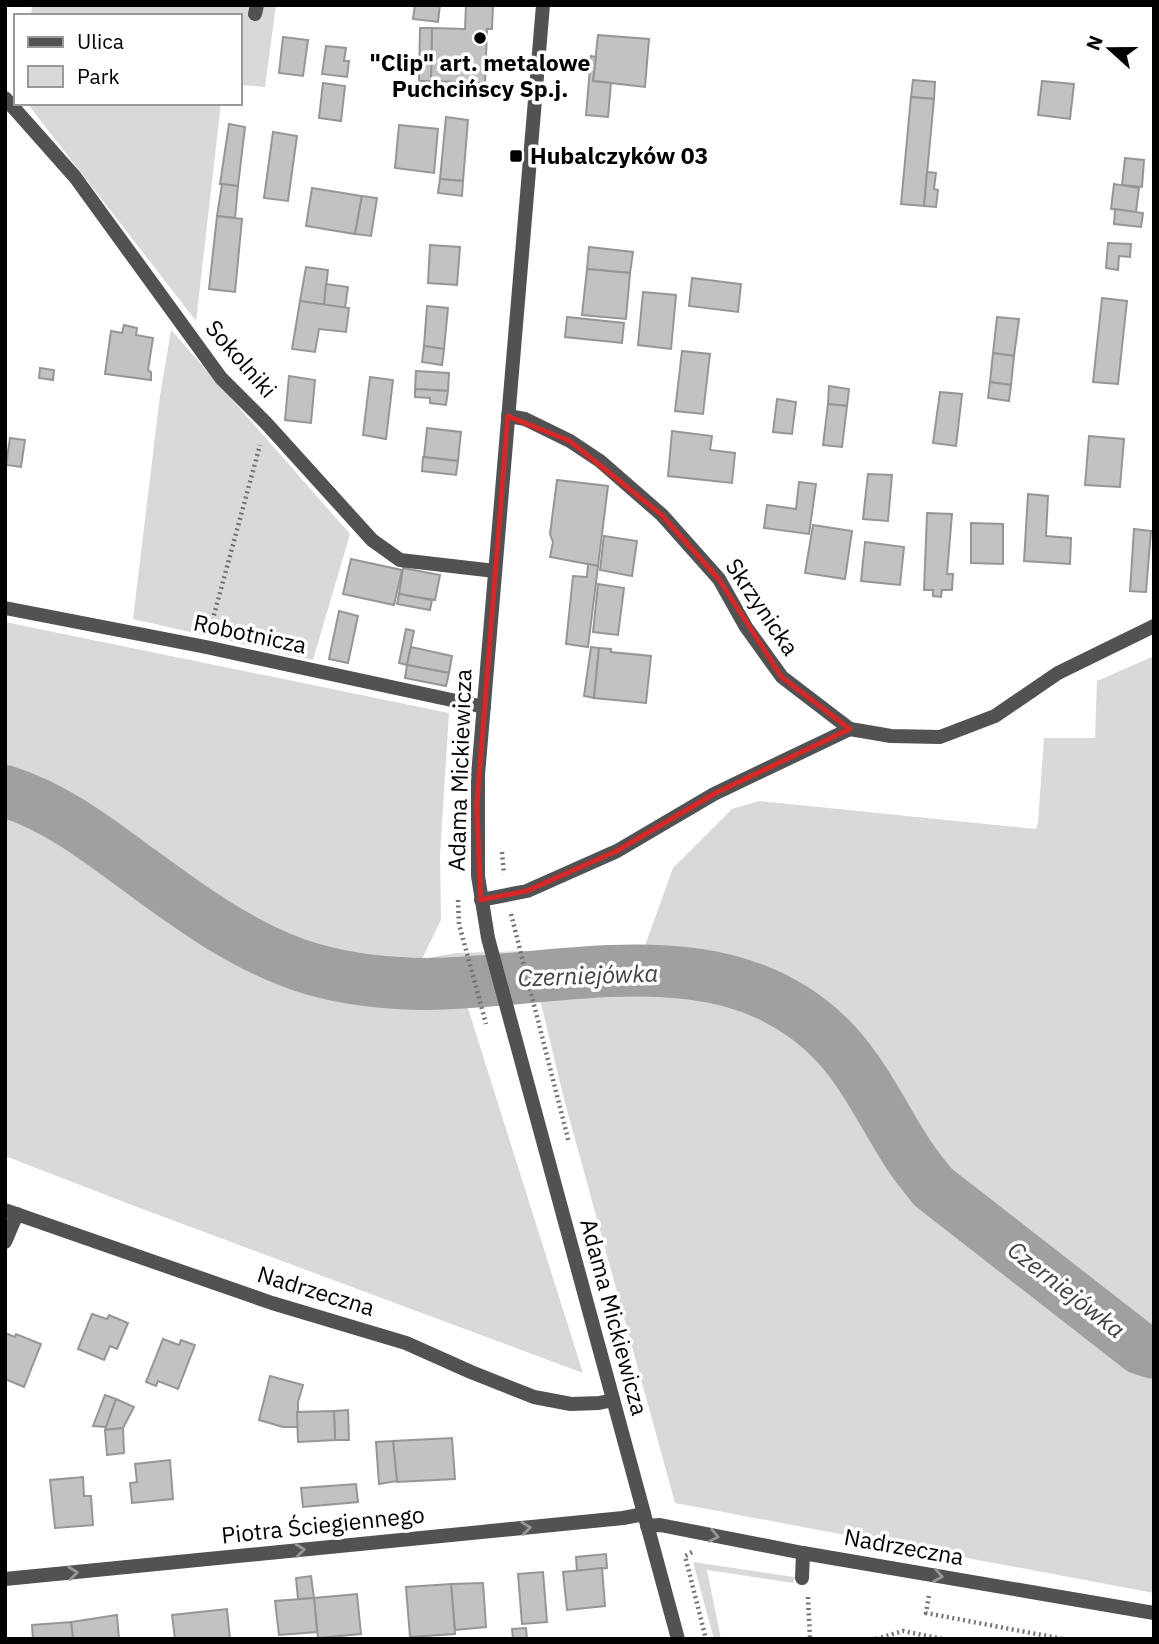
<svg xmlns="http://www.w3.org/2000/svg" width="1159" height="1644" viewBox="0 0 1159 1644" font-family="'IBM Plex Sans',sans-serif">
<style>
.green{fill:#d9d9d9}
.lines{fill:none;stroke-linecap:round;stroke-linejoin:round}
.river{stroke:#a0a0a0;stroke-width:52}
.building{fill:#c2c2c2;stroke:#969696;stroke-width:2}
.path{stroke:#747474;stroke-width:4.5;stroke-dasharray:2 3.5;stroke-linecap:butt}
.service{stroke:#525252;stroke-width:14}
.minor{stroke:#525252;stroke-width:14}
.oneway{stroke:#979797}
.marked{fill:none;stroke:#d62828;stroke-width:5;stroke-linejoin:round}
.poi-dot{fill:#000;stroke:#fff;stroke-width:2.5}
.labels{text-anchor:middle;stroke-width:7;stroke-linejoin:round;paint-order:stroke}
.poi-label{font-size:23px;font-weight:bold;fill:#000;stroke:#fff}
.street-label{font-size:23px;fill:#000;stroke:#fff}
.water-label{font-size:24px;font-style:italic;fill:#414141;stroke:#fff}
</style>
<rect width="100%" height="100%" fill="#fff"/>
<g class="green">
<path d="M32 5H276L265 87 240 85V16H31Z"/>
<path d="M27 103H221L196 321Z"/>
<path d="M171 330 350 534 313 660 133 619 160 396Z"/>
<path d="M5 622 449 713 440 855 441 920 422 959 456 953 644 948 673 868 732 809 759 801 1036 829 1038 823 1044 738H1095L1097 681 1154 656V1593L675 1503 564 1099 538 991 466 1002 583 1373 137 1207 5 1156Z"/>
<path d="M693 1562 794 1577H795L793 1583 707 1570 721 1639H714Z"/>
</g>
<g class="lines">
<path class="river" d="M5 791C56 807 97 839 139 870 192 909 248 950 312 969 350 980 390 984 430 984 566 982 729 930 836 1044 867 1078 885 1119 910 1157 917 1167 925 1177 933 1187L1141 1349 1154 1353"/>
</g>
<g class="building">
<path d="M415 5H440L438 22 413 19Z"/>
<path d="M466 5H493L492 29H487L485 83 431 81 432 28 465 29Z"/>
<path d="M420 28H432L431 81H419Z"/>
<path d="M598 35 649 39 645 87 593 81Z"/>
<path d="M283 37 308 40 303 76 279 73Z"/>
<path d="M326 46 346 48 344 61H349L347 77 322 74Z"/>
<path d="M591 56 596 57 593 81 611 83 608 117 586 115Z"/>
<path d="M913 80 935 82 934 99 911 97Z"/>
<path d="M1042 81 1074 84 1070 119 1038 115Z"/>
<path d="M323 83 345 86 341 121 319 118Z"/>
<path d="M911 97 934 99 924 206 901 204Z"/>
<path d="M446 117 468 120 463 181 440 179Z"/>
<path d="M229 124 245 127 238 186 220 184Z"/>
<path d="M399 125 438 129 434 173 395 168Z"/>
<path d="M273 132 297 136 288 201 264 198Z"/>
<path d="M1125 158 1144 160 1142 187 1122 185Z"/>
<path d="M927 172 936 173 934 189 938 190 936 207 924 206Z"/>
<path d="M440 179 463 181 462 196 438 193Z"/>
<path d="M222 184 238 186 235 218 217 216Z"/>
<path d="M1114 184 1139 188 1136 212 1111 209Z"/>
<path d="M312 188 362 196 355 234 306 226Z"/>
<path d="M362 196 377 198 371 236 355 234Z"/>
<path d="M1115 209 1143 213 1141 227 1114 224Z"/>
<path d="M217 216 242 219 235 292 209 289Z"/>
<path d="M1108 243 1131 244 1130 257 1119 256 1118 270 1106 268Z"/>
<path d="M430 245 460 247 457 285 428 283Z"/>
<path d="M589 247 633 252 630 273 587 269Z"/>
<path d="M306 267 328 270 324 305 300 301Z"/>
<path d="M587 269 630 273 626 319 582 315Z"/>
<path d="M692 278 741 284 738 312 689 306Z"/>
<path d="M326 284 348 287 345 308 324 305Z"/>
<path d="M643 292 676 295 671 349 638 345Z"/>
<path d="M1102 298 1127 301 1118 384 1093 382Z"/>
<path d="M300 301 349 308 346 332 319 329 315 352 292 349Z"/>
<path d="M427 306 448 308 444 349 424 346Z"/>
<path d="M567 317 624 323 622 343 565 337Z"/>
<path d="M997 317 1019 319 1014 356 993 353Z"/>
<path d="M124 325 137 328 136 335 153 338 148 370 151 372V380L105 374 111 331 122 333Z"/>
<path d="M424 346 444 349 442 365 422 362Z"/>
<path d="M682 351 710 354 703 414 675 411Z"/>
<path d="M993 353 1014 356 1011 385 990 382Z"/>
<path d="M40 368 54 370 53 380 39 378Z"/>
<path d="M416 371 449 373 448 391 415 389Z"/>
<path d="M289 376 315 380 311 423 285 420Z"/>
<path d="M370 377 393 380 386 439 363 435Z"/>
<path d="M990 382 1011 385 1009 401 988 398Z"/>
<path d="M829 386 849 389 847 406 828 404Z"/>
<path d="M415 389 448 391 446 405 430 403V398L415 397Z"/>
<path d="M940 392 962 394 956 446 933 443Z"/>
<path d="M777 399 796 402 792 434 773 432Z"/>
<path d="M828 404 847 406 842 447 823 445Z"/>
<path d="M427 428 461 432 458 461 424 457Z"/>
<path d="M672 431 712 436 710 450 735 453 732 483 668 476Z"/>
<path d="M1089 436 1124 439 1120 487 1085 485Z"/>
<path d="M10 438 25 440 21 467 6 465Z"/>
<path d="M423 457 458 461 456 475 422 471Z"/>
<path d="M868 474 892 475 888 521 863 519Z"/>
<path d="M557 480 608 486 598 566 550 557 553 542 550 534Z"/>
<path d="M799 482 816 484 809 534 764 528 767 505 796 509Z"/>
<path d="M1028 494 1048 496 1046 536 1071 538 1070 564 1024 561Z"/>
<path d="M927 513 952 514 947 574H953L952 590H942L941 597 933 596V590H924Z"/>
<path d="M971 523 1003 524V564L971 563Z"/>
<path d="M813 525 852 531 845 579 805 573Z"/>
<path d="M1134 529 1151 531 1146 592 1130 591Z"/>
<path d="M604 536 637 541 632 576 600 570Z"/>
<path d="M865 542 904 547 900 585 861 581Z"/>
<path d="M351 559 402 570 394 605 343 594Z"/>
<path d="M588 564 598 566 588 647 566 644 573 576 587 577Z"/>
<path d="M403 568 440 575 435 600 399 594Z"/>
<path d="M598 584 624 588 618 635 593 632Z"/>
<path d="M399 594 432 600 430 610 397 604Z"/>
<path d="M339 611 358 616 348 663 329 659Z"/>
<path d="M406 629 414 631 407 665 399 663Z"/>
<path d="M411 647 452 656 449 673 407 665Z"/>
<path d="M591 647 599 648 594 698 584 696Z"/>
<path d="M599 648 611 649V652L651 656 646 703 594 698Z"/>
<path d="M407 665 449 673 446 686 405 678Z"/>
<path d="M92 1314 107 1319 109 1315 128 1323 117 1349 110 1346 104 1360 78 1349Z"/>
<path d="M5 1333 15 1337 16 1334 41 1344 24 1387 5 1379Z"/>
<path d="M163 1339 179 1345 181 1340 195 1345 178 1389 158 1381 156 1386 146 1382Z"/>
<path d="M270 1376 303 1385 298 1402V1427H283L259 1420Z"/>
<path d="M105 1395 116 1399 106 1427 93 1426Z"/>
<path d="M116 1399 134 1407 123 1428 105 1430Z"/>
<path d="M348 1410 349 1440H335L334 1411Z"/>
<path d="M334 1411 335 1440 298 1442 297 1412Z"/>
<path d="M123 1428 124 1453 107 1455 105 1430Z"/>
<path d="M452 1438 455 1479 397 1482 393 1441Z"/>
<path d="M393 1441 397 1481 379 1484 376 1442Z"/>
<path d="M170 1460 173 1499 132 1503 130 1483 137 1482 135 1464Z"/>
<path d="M83 1477 84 1496H91L93 1525 55 1528 50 1480Z"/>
<path d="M356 1484 358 1502 303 1507 301 1488Z"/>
<path d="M606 1554 607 1568 577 1571 576 1557Z"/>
<path d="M602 1568 605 1606 567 1610 563 1572Z"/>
<path d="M543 1572 547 1622 522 1624 518 1574Z"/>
<path d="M311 1576 314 1598 298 1599 296 1578Z"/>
<path d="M483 1583 486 1627 455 1630 451 1584Z"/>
<path d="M451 1584 455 1634 410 1637 406 1587Z"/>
<path d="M357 1594 361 1634 318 1638 314 1598Z"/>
<path d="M314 1598 317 1632 279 1635 275 1601Z"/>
<path d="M227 1609 230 1639H175L172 1615Z"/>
<path d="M117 1615 119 1639H73L71 1622Z"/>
<path d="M71 1622 73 1639H33L32 1625Z"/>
<path d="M526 1628 527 1639H513L512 1629Z"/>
</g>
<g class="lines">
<g class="path">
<path d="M211 626 260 445"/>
<path d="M502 852 504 874"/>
<path d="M458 900 459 924 486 1024"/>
<path d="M511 914 569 1143"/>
<path d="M692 1552 685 1556 706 1639"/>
<path d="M929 1596 926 1613 1063 1639"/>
<path d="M808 1597 810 1639"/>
<path d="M876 1639 903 1631 942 1639"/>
</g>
<g class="service">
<path d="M255 14 257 5"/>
<path d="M5 1242 17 1214"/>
<path d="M802 1578 803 1553"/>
</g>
<g class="minor">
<path d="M543 5 478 775V876L488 938 678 1639"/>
<path d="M5 98 75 177 221 378 266 423 372 540 400 560 495 571"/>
<path d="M508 416 525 419 570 441 600 461 662 515 719 579 746 627 782 677 850 729 891 736 940 737 995 716 1058 673 1154 626"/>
<path d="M5 608 206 647 484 707"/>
<path d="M481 900 527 891 617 851 714 794 850 729"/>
<path d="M5 1210 272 1303 406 1343 471 1372 534 1397 571 1404 599 1403 613 1400"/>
<path d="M647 1526 660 1525 803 1553 1154 1613"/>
<path d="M5 1579 623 1518 644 1514"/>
</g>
</g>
<defs><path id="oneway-chevron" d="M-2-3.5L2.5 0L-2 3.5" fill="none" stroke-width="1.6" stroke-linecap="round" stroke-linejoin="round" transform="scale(1.75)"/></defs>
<g class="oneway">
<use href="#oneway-chevron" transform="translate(526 1528) rotate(-6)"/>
<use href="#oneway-chevron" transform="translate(714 1536) rotate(11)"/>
<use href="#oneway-chevron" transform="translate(300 1550) rotate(-6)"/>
<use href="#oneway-chevron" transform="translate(73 1573) rotate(-6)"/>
<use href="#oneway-chevron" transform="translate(938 1576) rotate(10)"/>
</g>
<path class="marked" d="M508 416 570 441 662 515 719 579 782 677 850 729 714 794 617 851 527 891 481 900 477 806Z"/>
<g class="poi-dot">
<circle cx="480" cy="38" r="7"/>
<rect x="509" y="149" width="14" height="14" rx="3.5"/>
</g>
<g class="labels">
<g class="poi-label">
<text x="480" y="71">"Clip" art. metalowe<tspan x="480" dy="26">Puchcińscy Sp.j.</tspan></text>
<text x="530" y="164" text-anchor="start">Hubalczyków 03</text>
</g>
<g class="street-label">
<text transform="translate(241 359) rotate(49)" y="8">Sokolniki</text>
<text transform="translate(762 607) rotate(56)" y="8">Skrzynicka</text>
<text transform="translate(250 634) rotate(12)" y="8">Robotnicza</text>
<text transform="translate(460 770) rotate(-88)" y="8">Adama Mickiewicza</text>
<text transform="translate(316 1291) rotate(17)" y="8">Nadrzeczna</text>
<text transform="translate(614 1317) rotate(75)" y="8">Adama Mickiewicza</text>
<text transform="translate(323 1525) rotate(-6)" y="8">Piotra Ściegiennego</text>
<text transform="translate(904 1547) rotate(10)" y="8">Nadrzeczna</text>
</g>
<g class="water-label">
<text transform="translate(588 976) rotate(-2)" y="8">Czerniejówka</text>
<text transform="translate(1066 1290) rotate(38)" y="8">Czerniejówka</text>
</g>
</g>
<rect width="1159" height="1644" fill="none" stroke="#000000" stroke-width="14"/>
<rect x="14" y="14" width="228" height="91" fill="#ffffff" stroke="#999999" stroke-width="2"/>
<rect x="28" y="37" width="35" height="10" fill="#525252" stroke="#999999" stroke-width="2"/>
<text x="77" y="49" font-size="21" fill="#000000">Ulica</text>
<rect x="28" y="66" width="35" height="21" fill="#d9d9d9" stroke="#999999" stroke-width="2"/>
<text x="77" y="84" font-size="21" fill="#000000">Park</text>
<g transform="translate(1110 49) rotate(291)" stroke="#ffffff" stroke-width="5" paint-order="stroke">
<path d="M0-5L12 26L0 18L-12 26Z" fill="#000000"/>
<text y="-10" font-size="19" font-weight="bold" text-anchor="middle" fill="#000000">N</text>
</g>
</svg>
